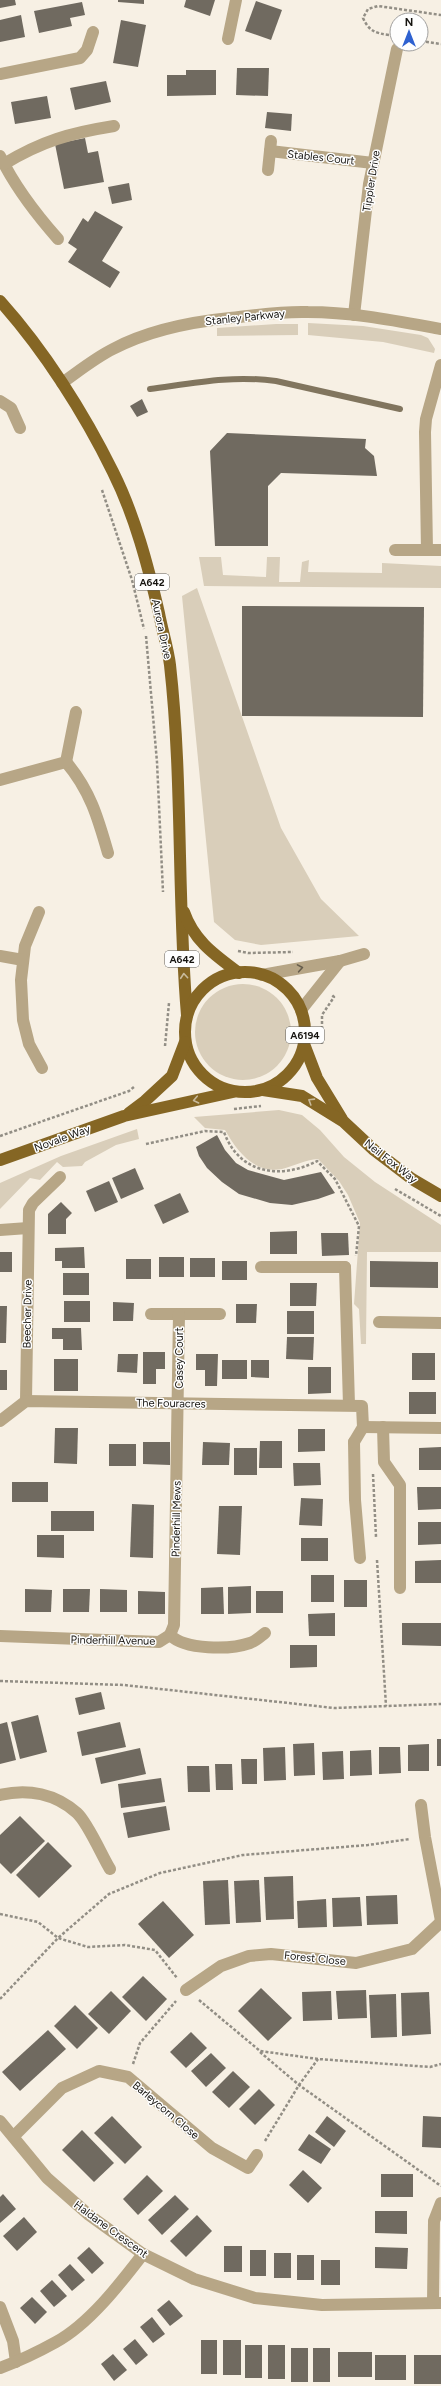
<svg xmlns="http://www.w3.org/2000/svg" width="441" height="2386" viewBox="0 0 441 2386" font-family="Figtree,sans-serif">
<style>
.green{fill:#d9ceba}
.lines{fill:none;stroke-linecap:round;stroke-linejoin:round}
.stream{stroke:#81755e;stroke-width:6}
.building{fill:#706a60}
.path{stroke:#928e85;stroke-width:2.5;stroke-dasharray:3 2;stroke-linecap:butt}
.lane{stroke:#b7a686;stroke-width:12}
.street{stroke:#b7a686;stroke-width:12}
.primary{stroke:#856624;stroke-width:12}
.oneway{stroke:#665d4b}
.oneway2{stroke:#c8ba9c}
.labels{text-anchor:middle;stroke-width:3;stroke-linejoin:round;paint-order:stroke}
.shield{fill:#fefefe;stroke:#5c5a57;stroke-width:1}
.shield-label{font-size:10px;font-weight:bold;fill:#161410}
.street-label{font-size:11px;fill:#161410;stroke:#fefefe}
</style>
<rect width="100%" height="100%" fill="#f7f0e4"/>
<g class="green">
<path d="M308 323 363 326 421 335 428 338 435 349 434 353 383 342 308 335Z"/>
<path d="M276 324H298V335L217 336V328Z"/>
<path d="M199 557H221L223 575 266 577 267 557H280L279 582H300L302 562 309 560 308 572 382 573V563L441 566V588L204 586Z"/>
<path d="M197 588 281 828 321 899 359 936 261 945 235 940 214 922 182 596Z"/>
<circle cx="243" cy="1032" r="48"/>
<path d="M279 1110 302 1115 320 1130 344 1157 375 1182 441 1225V1252H367L366 1344H361L359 1309 354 1304 360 1223 348 1195 339 1181 318 1159C305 1160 294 1166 282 1169 254 1174 237 1151 225 1130L205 1128 194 1117Z"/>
<path d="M137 1129 139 1139 116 1145 85 1162 82 1166 63 1167 57 1162 40 1180 30 1178 0 1209V1183L61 1156Z"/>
</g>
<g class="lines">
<path class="stream" d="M150 389C194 383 231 375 276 381L400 409"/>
</g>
<g class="building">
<path d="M0 0H15L16 5 0 8Z"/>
<path d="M118 0H144V4L118 2Z"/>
<path d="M186 0H215L210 16 184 7Z"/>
<path d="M256 1 282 10 271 40 245 31Z"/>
<path d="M82 2 85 15 70 18 72 26 39 33 34 11Z"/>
<path d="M21 15 25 37 0 42V20Z"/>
<path d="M121 20 146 25 138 67 113 63Z"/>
<path d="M237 68H269L268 96 236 95Z"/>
<path d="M186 70H216V95L167 96V75H186Z"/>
<path d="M106 81 111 102 75 110 70 88Z"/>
<path d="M47 96 51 118 15 124 11 102Z"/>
<path d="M267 112 292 114 291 131 265 128Z"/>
<path d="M85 138 88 153 98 151 104 182 64 189 55 144Z"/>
<path d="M129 183 132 200 112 204 108 187Z"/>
<path d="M95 211 123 227 102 261 120 272 110 288 68 262 77 249 68 243 83 218 88 222Z"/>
<path d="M142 399 148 412 137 417 130 406Z"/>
<path d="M227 433 366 439 365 448 374 456 377 476 281 473 268 486V546H215L210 451Z"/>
<path d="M242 606 424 607 423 717 242 716Z"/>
<path d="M217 1135 225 1150 236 1163 248 1170 284 1180 321 1172 335 1193 318 1199 292 1205 270 1203 239 1194 222 1182 207 1168 199 1156 196 1147Z"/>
<path d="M135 1168 144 1189 121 1199 112 1178Z"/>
<path d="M109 1181 118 1202 95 1212 86 1191Z"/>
<path d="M180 1193 189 1212 163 1224 154 1205Z"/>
<path d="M61 1202 72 1213 66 1219V1234H48V1214Z"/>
<path d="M297 1231V1254H270V1232Z"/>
<path d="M321 1233H348L349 1255 322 1256Z"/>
<path d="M84 1247 85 1268H62V1261H55V1248Z"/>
<rect x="0" y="1252" width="12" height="20"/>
<rect x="159" y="1257" width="25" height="20"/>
<rect x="190" y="1258" width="25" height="19"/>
<rect x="126" y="1259" width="25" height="20"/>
<rect x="222" y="1261" width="25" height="19"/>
<path d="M370 1261 438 1262V1288L370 1287Z"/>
<rect x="63" y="1273" width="26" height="22"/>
<path d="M290 1283H317L316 1306H290Z"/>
<rect x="64" y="1301" width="26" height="21"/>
<path d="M113 1302 134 1303 133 1321H113Z"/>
<path d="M236 1304H257L256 1323H236Z"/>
<path d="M0 1306H7L6 1343H0Z"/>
<rect x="287" y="1311" width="27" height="23"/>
<path d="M52 1328H81L82 1350H63V1339H52Z"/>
<path d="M287 1337H314L313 1360 286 1359Z"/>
<path d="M143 1352H165V1369H156V1384H143Z"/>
<rect x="412" y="1353" width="23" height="27"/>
<path d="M118 1354H138L137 1373 117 1372Z"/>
<path d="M196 1354H218L217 1386H205V1370H196Z"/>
<rect x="54" y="1359" width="24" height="32"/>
<rect x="222" y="1360" width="25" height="19"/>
<path d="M251 1360H269V1378L251 1377Z"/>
<path d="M308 1367H331V1393L308 1394Z"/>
<rect x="0" y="1370" width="7" height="20"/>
<rect x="409" y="1392" width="27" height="22"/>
<path d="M55 1428H78L77 1464 54 1463Z"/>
<path d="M298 1429H325V1451L298 1452Z"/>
<path d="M260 1441H282V1468H259Z"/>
<path d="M143 1442H170V1465L143 1464Z"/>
<path d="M203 1442 230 1443 229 1465H202Z"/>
<rect x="109" y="1444" width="27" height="22"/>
<path d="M441 1447V1470H419V1448Z"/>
<rect x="234" y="1448" width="23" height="27"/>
<path d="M293 1463H320L321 1485 294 1486Z"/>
<rect x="12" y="1482" width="36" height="20"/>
<path d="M417 1487H441V1509L418 1510Z"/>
<path d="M301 1498 323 1499 322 1526 299 1525Z"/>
<path d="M132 1504 154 1505 153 1558 130 1557Z"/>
<path d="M219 1506H242L240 1555 217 1554Z"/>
<rect x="51" y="1511" width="43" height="20"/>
<path d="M418 1522H441V1544L418 1545Z"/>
<path d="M37 1535H64V1558L37 1557Z"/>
<rect x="301" y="1538" width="27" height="23"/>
<path d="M441 1560V1583H415V1561Z"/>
<rect x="311" y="1575" width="23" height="27"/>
<rect x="344" y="1580" width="23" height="27"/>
<path d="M251 1586V1613L228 1614V1587Z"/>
<path d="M223 1587 224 1614H201V1588Z"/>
<path d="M25 1589 52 1590 51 1612H25Z"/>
<path d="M63 1589H90L89 1612H63Z"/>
<path d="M100 1589 127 1590V1612H100Z"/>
<path d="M138 1591 165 1592V1614H138Z"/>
<rect x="256" y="1591" width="27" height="22"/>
<path d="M335 1613V1636H309L308 1614Z"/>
<path d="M402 1623H441V1646L402 1645Z"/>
<path d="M290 1645H317V1667L290 1668Z"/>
<path d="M101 1692 105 1709 79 1715 75 1698Z"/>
<path d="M38 1715 47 1752 20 1759 11 1722Z"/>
<path d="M7 1722 16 1760 0 1764V1724Z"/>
<path d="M120 1722 126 1747 82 1756 77 1732Z"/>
<rect x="437" y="1739" width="4" height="27"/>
<path d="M314 1743 315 1775 294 1776 293 1744Z"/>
<path d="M429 1744V1771H408V1745Z"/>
<path d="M285 1747 286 1780 264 1781 263 1748Z"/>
<path d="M379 1747H400L401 1773 379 1774Z"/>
<path d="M140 1748 146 1774 101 1784 95 1758Z"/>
<path d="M371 1750 372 1775 350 1776V1751Z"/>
<path d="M343 1751 344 1779 323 1780 322 1752Z"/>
<path d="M241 1759H257V1784H242Z"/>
<path d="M215 1764H232L233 1790H216Z"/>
<path d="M187 1766H209L210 1792H188Z"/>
<path d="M161 1778 165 1802 121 1808 118 1784Z"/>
<path d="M166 1806 170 1830 128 1838 123 1813Z"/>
<path d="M20 1816 45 1841 11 1874 0 1863V1835Z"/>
<path d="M48 1842 72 1866 39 1898 16 1875Z"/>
<path d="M293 1876 294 1919 266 1920 264 1877Z"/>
<path d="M228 1880 230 1924 205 1925 203 1881Z"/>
<path d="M259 1880 261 1922 236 1923 234 1881Z"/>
<path d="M397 1895 398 1924 367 1925 366 1896Z"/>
<path d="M360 1897 362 1926 333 1927 332 1898Z"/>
<path d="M326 1899 327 1927 298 1928 297 1901Z"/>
<path d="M163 1901 194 1935 169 1958 138 1924Z"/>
<path d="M143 1976 167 1999 146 2021 122 1997Z"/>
<path d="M261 1988 292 2018 268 2041 238 2011Z"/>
<path d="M366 1990 367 2018 338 2019 336 1991Z"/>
<path d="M111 1991 131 2011 109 2034 88 2014Z"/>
<path d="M331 1991 332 2020 303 2021 302 1992Z"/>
<path d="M429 1992 431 2034 402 2036 401 1993Z"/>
<path d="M396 1994 397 2037 371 2038 369 1995Z"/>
<path d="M75 2005 98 2028 77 2049 54 2026Z"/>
<path d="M48 2030 66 2049 20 2091 2 2072Z"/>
<path d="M191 2032 207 2048 186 2068 170 2052Z"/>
<path d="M211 2053 226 2068 206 2087 191 2071Z"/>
<path d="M233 2071 250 2087 229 2108 212 2092Z"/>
<path d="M259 2089 275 2105 255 2125 239 2109Z"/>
<path d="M112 2116 142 2147 125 2164 94 2133Z"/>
<path d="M327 2116 346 2131 334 2147 315 2132Z"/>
<path d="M423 2116 441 2117V2148L422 2147Z"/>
<path d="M82 2130 114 2163 94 2182 62 2150Z"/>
<path d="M309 2134 331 2149 321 2164 298 2150Z"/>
<path d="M303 2170 322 2188 308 2203 289 2185Z"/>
<rect x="381" y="2174" width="32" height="23"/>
<path d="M147 2175 163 2191 138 2215 123 2199Z"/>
<path d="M3 2194 16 2209 0 2223V2197Z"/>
<path d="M175 2195 189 2209 162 2235 148 2220Z"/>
<path d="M375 2211H407V2234L375 2233Z"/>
<path d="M197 2215 212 2231 186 2257 170 2241Z"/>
<path d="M24 2217 37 2232 17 2251 3 2236Z"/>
<rect x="224" y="2246" width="18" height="26"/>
<path d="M89 2247 104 2263 92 2274 77 2258Z"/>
<path d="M375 2247 408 2248 407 2269 375 2268Z"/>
<rect x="250" y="2250" width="16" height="26"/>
<rect x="274" y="2253" width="17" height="25"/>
<rect x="297" y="2255" width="17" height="25"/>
<rect x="321" y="2260" width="19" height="25"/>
<path d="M70 2264 85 2280 72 2291 58 2275Z"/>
<path d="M52 2280 67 2296 54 2307 40 2291Z"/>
<path d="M32 2297 47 2312 35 2324 20 2308Z"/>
<path d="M169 2300 183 2316 170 2326 157 2310Z"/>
<path d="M152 2317 165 2334 153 2343 140 2327Z"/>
<path d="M135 2339 148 2355 136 2365 123 2349Z"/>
<rect x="201" y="2340" width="16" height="34"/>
<rect x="223" y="2340" width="18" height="35"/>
<rect x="245" y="2345" width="17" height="33"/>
<rect x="268" y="2345" width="17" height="34"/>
<rect x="291" y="2348" width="17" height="34"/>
<rect x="313" y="2348" width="17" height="34"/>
<rect x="338" y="2352" width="34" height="25"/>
<path d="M113 2354 127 2370 114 2381 101 2364Z"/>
<rect x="375" y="2355" width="31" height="25"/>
<rect x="414" y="2355" width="27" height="29"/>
</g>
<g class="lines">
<g class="path">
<path d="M389 35C375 33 369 31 363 18L368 9 378 6 441 15"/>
<path d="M421 41 441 44"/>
<path d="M102 490 132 580 144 629"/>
<path d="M146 636 157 762 163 892"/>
<path d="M238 951 248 953 293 952"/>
<path d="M322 1044V1015L334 997 332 995"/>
<path d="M165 1046 169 1003"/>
<path d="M234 1109 261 1106"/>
<path d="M0 1136 129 1091 135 1086"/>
<path d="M146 1144 205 1131 224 1132C239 1174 281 1180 317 1161L335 1179 359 1226 356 1256"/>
<path d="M395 1189 441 1216"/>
<path d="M373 1474 376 1537"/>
<path d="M377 1560 386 1706"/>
<path d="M0 1681 124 1685 334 1708 441 1704"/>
<path d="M0 1914 38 1922 58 1938 88 1947 125 1945 155 1950 177 1978"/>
<path d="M0 1999 58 1938 109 1894 160 1873 243 1855 368 1845 410 1839"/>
<path d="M199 2000 260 2051 318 2059 430 2067 441 2064"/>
<path d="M260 2052 299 2085 441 2186"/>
<path d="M133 2064 140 2043 176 2001"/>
<path d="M265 2141 299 2085 318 2059"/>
</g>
<g class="lane">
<path d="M228 39 236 0"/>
<path d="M0 156C15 187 35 213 58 239"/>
<path d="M4 164C42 141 70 133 114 126"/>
<path d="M395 550H441"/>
<path d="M427 550 425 432 426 419 441 365"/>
<path d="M262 975 340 961 364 954"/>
<path d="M301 1010 340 961"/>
<path d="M261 1267H345"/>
<path d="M383 1427 384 1462 400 1485V1588"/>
<path d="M354 1442 355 1500 360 1558"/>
</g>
<g class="street">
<path d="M0 74 80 58 87 50 93 32"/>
<path d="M270 151 373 163"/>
<path d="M268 170 271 141"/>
<path d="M354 315 369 184 397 49"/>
<path d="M62 383C79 371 95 358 113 349 149 330 190 322 230 318 256 315 282 311 308 312 353 312 397 321 441 329"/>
<path d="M0 401 11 408 20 428"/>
<path d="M66 762C90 790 98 818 108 853"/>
<path d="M0 780 66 762 76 712"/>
<path d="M39 912 25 946 21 980 23 1020 29 1044 42 1068"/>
<path d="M0 956 23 960"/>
<path d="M0 1230 28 1228"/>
<path d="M345 1267 349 1405"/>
<path d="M151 1314H220"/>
<path d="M379 1322 441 1323"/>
<path d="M26 1401 29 1210 33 1203 60 1177"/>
<path d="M0 1421 26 1401 362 1406 363 1427 354 1442"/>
<path d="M363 1427 441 1428"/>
<path d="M170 1635 174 1625 179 1314"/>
<path d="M170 1635C185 1650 230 1650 250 1643 256 1641 261 1636 265 1633"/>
<path d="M0 1636 159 1642 170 1635"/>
<path d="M0 1795C28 1788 56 1794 77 1813 88 1823 102 1856 110 1869"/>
<path d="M421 1805 425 1837 441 1921"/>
<path d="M186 1990 221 1966 249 1956 271 1954 356 1963 412 1949 441 1922"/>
<path d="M0 2121 47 2178 89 2215 143 2254 194 2279 255 2298 322 2305 441 2303"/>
<path d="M14 2136 62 2088 99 2071 128 2077 212 2148 248 2168 257 2155"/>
<path d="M433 2303 434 2221 441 2203"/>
<path d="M0 2307 13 2341 16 2362"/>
<path d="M0 2368C19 2361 38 2352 56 2342 89 2324 120 2284 143 2254"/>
</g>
<g class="primary">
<path d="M0 301C44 350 84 413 113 472 135 516 148 566 159 613 162 630 168 648 170 665 183 781 177 899 187 1015"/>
<path d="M184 912C194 941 215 955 239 973"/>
<circle cx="245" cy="1032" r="60"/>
<path d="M304 1044 317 1078 342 1119"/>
<path d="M263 1090 302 1096 344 1122 374 1150 412 1179 441 1196"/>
<path d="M129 1113 145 1101 172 1076 185 1042"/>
<path d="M0 1160 124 1116 233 1092"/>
</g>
</g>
<defs><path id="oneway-chevron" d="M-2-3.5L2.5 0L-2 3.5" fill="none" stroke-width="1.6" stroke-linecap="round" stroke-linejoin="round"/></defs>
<use class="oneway" href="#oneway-chevron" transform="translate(300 968) rotate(-10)"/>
<g class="oneway2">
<use href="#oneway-chevron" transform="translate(184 976) rotate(-95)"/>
<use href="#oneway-chevron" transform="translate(196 1100) rotate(168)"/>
<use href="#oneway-chevron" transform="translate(311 1101) rotate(-148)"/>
</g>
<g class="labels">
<g class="shield">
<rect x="135" y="574" width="34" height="16" rx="3"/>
<rect x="165" y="951" width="34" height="16" rx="3"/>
<rect x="286" y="1027" width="38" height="16" rx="3"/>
</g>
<g class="shield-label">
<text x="152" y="586">A642</text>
<text x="182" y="963">A642</text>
<text x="305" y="1039">A6194</text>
</g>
<g class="street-label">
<text transform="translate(321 157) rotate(6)" y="4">Stables Court</text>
<text transform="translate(371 181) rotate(-81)" y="4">Tippler Drive</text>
<text transform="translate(245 317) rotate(-6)" y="4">Stanley Parkway</text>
<text transform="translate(162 629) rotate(78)" y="4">Aurora Drive</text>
<text transform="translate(62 1138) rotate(-20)" y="4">Novale Way</text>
<text transform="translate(391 1161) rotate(38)" y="4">Neil Fox Way</text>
<text transform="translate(27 1314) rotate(-89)" y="4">Beecher Drive</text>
<text transform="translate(179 1358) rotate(-90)" y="4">Casey Court</text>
<text transform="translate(171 1403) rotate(1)" y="4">The Fouracres</text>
<text transform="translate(176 1519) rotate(-89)" y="4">Pinderhill Mews</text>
<text transform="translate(113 1640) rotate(1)" y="4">Pinderhill Avenue</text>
<text transform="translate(315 1958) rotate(6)" y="4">Forest Close</text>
<text transform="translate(166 2110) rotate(40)" y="4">Barleycorn Close</text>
<text transform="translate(111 2229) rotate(36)" y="4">Haldane Crescent</text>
</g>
</g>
<g transform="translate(409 32)"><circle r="19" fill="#fefefe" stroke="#a1a09f"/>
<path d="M0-3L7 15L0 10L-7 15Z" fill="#2e61d0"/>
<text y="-6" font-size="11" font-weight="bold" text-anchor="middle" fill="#161410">N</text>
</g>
</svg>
